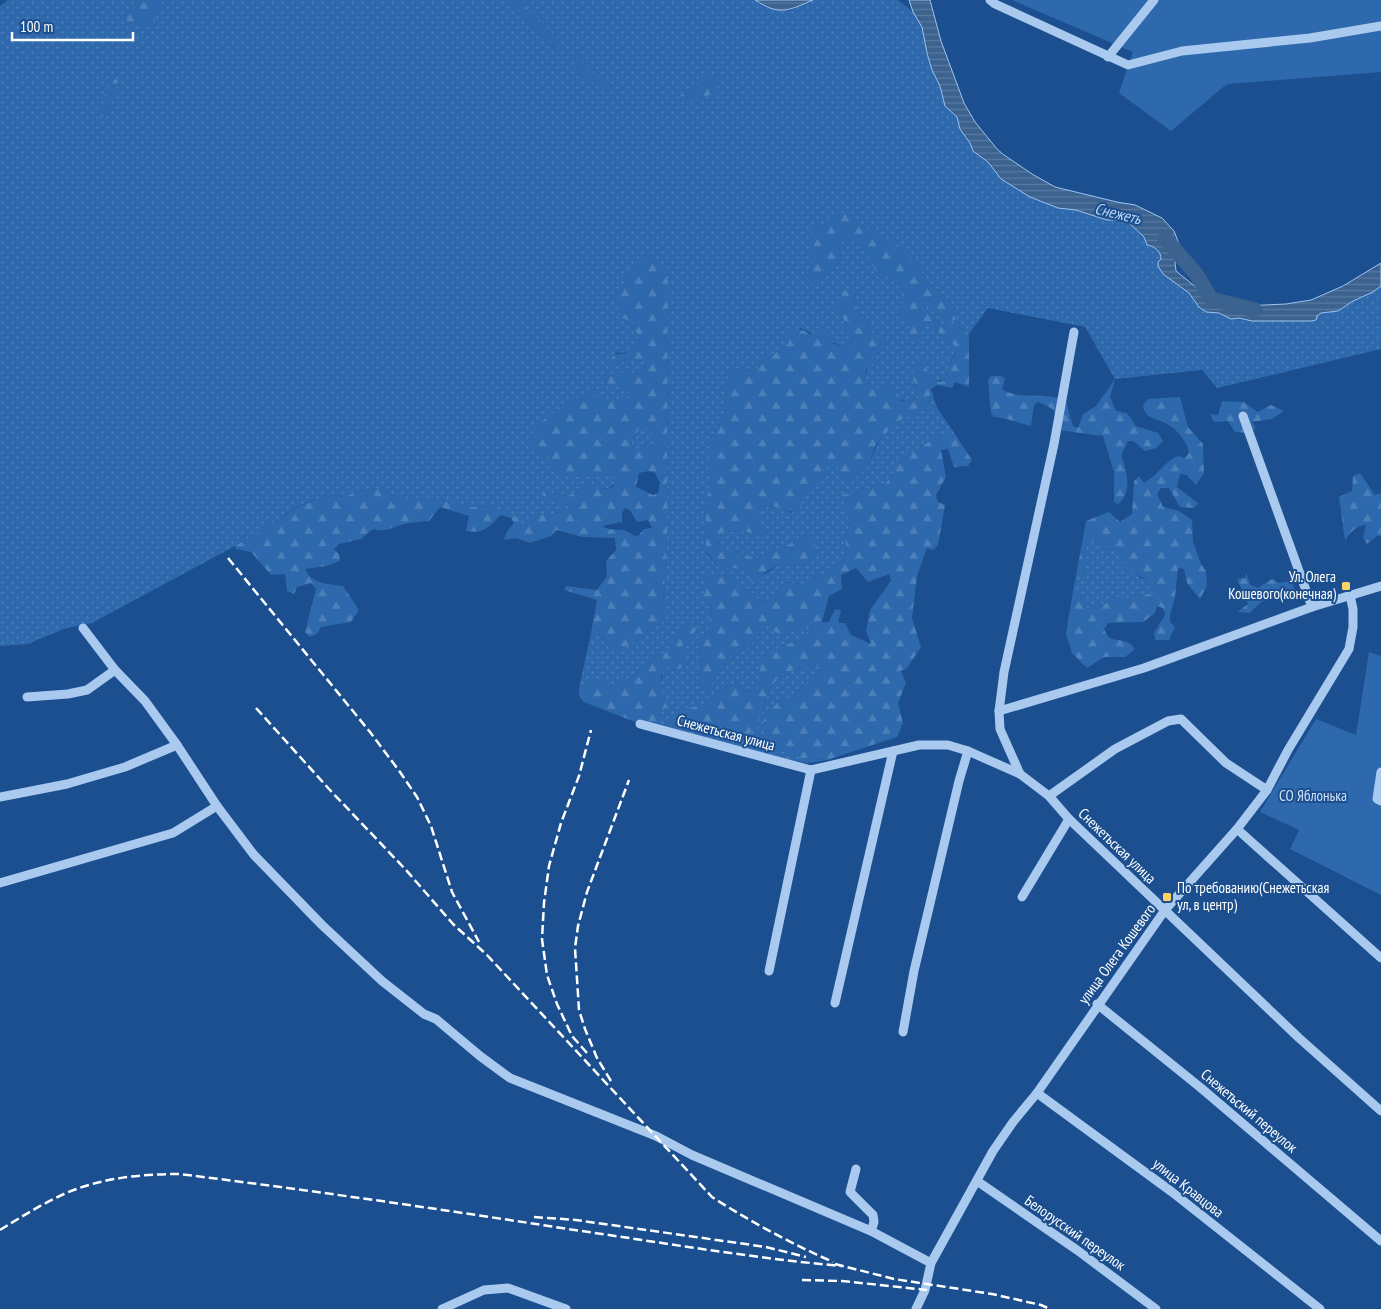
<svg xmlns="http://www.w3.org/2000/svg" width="1381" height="1309" viewBox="0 0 1381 1309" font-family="'PT Sans Narrow',sans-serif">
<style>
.grass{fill:url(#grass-dots)}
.forest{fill:url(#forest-firs);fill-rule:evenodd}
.garden{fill:#2e69ad}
.water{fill:url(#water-rules);stroke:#9cc4f0}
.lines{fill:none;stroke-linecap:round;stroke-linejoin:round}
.river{stroke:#3c6290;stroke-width:15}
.minor{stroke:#a9c9ee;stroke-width:9}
.rail{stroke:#fff;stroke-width:2.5;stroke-dasharray:9 4;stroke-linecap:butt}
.poi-dot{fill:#ffd166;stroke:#1b4f8f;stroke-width:2}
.labels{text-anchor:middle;stroke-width:4;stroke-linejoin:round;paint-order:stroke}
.poi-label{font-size:15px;fill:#fff;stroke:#1b4f8f;text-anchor:end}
.street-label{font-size:15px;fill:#fff;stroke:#1b4f8f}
.park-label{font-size:15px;fill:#cfe3fa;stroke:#1b4f8f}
.water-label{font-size:16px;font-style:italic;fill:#b5d3f5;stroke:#1b4f8f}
</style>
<defs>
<pattern id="grass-dots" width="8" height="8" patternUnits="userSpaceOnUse" patternTransform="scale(1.25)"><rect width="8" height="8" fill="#2e69ad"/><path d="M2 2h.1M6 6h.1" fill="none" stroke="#4d80b9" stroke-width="1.8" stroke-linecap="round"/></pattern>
<pattern id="forest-firs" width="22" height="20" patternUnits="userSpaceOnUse" patternTransform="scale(1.25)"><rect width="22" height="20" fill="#2e69ad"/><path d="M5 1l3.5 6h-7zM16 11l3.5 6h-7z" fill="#4d80b9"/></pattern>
<pattern id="water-rules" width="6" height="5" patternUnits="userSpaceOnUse" patternTransform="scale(1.25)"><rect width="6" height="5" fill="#3c6290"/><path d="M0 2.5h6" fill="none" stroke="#597aa1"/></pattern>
</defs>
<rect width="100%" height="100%" fill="#1b4f8f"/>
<g class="grass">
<path d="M8 0H136L127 20 162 4V0H506L549 44 557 48 558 39 520 0H755L766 7 789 11 813 0H898L913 12 922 27 927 53 932 70 940 86 945 106 957 117 960 129 970 143 973 151 988 162 1001 179 1030 197 1058 208 1076 210 1107 220H1120L1128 222 1159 251 1161 259 1158 262 1163 274 1189 293 1199 307 1206 312 1219 313 1231 319 1239 318 1252 321H1311L1316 320 1317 316 1321 313 1338 311 1353 301 1373 292 1381 286V349L1217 388 1202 370 1115 379 1085 327 988 308 969 334 958 326H945L929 314 922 302 928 299 948 320H956L950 301 928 283 913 260 826 224 813 226 812 263 807 277 819 283 826 271 839 264 841 257 839 245 843 238 864 246 878 276 901 284 904 298 901 312 921 327 925 321 932 322 940 335 953 344 956 351 949 365 947 379C939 382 923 381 913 382L922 396C902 411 892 388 873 388L865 378C867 365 874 356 885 348L869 330 868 321 857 311 855 292 845 321 853 340 846 348 800 328 789 339 788 344 775 353H765L758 369 733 372 729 375 723 419 711 437V481L706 501V552L715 563 721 567 743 569 748 574 761 576 779 565H808L807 536 756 559 738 551 725 554 719 551 717 538 722 532 744 531 760 536 766 533 764 527 758 524V508C770 504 781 508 792 513L830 463 837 466 868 467C874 450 882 431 897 421 905 415 917 413 927 409L931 389 937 408 957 437H935L903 460 885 484 843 495 850 525 845 538 847 552 840 564 806 584 784 582 774 600 759 601 750 590 736 587 712 604 708 631 699 642 702 664 698 685 708 689 726 663 749 646 768 623 792 632 811 620 813 627 796 641 782 646 756 690 749 692 735 685H728L705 704 684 709 690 728H696L707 735 718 731 735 741 758 726 769 691 781 673 818 665 824 668C817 677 808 680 801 688 795 694 794 699 786 702L801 758 827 760 808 763 708 745 658 730 635 722 654 723 663 670 668 665H675L683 644 696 629 697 622 683 627 667 652 647 662 626 682 611 684 595 679 579 688 591 633 603 637 610 649 630 645 655 625 662 624 667 541 668 281 627 271 622 292 640 343 629 352 616 353 615 366 628 358 644 361 645 369 640 374 627 372 604 382 628 389 633 395C625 402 609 406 600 400 597 398 593 393 591 390L539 452 551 459 567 477H610L617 481C608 494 595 487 582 484L579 491 567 496 544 491 543 497 572 506C562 515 546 515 533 515L523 525 514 515 497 506 470 507 436 498 403 499 378 489 357 491 345 497 332 495 298 506 269 526 235 546 92 623 66 628 28 644 0 646V6Z"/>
<path d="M636 417 652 432 658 441 657 446 633 450 631 441 639 429 633 421Z"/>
<path d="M1091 537H1095L1103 549 1117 550 1120 553 1123 563 1140 578 1149 580 1153 583V594L1110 602 1090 609 1085 607 1079 593 1073 591 1075 581 1082 578 1087 562V541Z"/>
</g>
<g class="forest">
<path d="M136 0H162V4L151 27 128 25 126 21Z"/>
<path d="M506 0H520L558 39 560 44 558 48 549 44Z"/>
<path d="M575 55 609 88V97L576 68 572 60Z"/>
<path d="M711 74H721L715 81 718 85 714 94 682 102 677 100 683 92Z"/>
<path d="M114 79 118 80C117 95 109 112 97 121L108 87Z"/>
<path d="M843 213 897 245 913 260 928 283 950 301 956 320 948 321 928 299 922 302 929 314 945 326H958L969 334V387L955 382 952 388 937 385 931 389 927 409 898 421 892 426 875 446 868 467 852 482 840 474 837 466 830 464 803 499 800 512C784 514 777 501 758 508V523L764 527 767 533 760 536 744 531 722 532 717 538 719 551 725 554 738 551 756 559 807 536C819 543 817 555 808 565 788 565 769 562 757 582L750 581 748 574 743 569 721 567 715 563 706 551V501L711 481V437L723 419 729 375 733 372 758 369 765 353H775L788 344 789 339 785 335C797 328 798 327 810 334L824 329 832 343 846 348 853 340 840 330 845 321 836 308 845 289 855 292 857 311 868 321 869 330 886 344 885 348 877 354 876 364 866 369 865 378 873 388H880L886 385 899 395 902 401 916 400 921 396C912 379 909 374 919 356L933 380 940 382 947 379 949 365 956 352 953 344 940 335 932 322 925 321 921 327 923 341 915 342 910 337 908 330 911 323 901 312 903 298 901 284 878 276 863 246 843 238 839 245 841 257 839 264 826 271 819 283H811L807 277 812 263V226L826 224Z"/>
<path d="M649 254 655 256 668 281 667 541 662 624 655 625 630 645 617 651 610 649 603 637 591 633 597 600 564 590 566 586 597 590 607 576 606 561 616 550 615 538 582 537 556 530 551 536 530 543 516 538 504 540 506 533 514 523 511 518 501 515C488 527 485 534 466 531L469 516 440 507 429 521C422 522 415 522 408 523 395 526 386 533 373 529L361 539 339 544 334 549 339 554 340 561 326 566 305 569C311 584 329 584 343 586L359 610 351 622 321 627 317 634 310 637 305 632 316 589 311 583 297 587 294 594 287 591 285 574 271 575 251 552 236 549 235 546 269 526 299 506 332 495 345 497 357 491 378 489 403 499 436 498 470 507 497 506 514 515 523 524 533 515C546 515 562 515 572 506L542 497 544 491 567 496 579 491 582 484 604 489 613 487 616 481 610 477H567L552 472 551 459 539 452 529 441C535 418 571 402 591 390 593 393 596 397 600 399 609 406 624 402 632 395L628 389 603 382 602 375 627 372 640 374 645 369 644 361 628 358 615 366H608C614 349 618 357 630 351 633 349 637 345 640 343L633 323 619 316 617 296 622 292C628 266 626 267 649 254ZM636 417 652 432 658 441 657 446 633 450 631 441 639 429 633 421ZM649 471 655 473 660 483 658 493 653 495 636 487 639 473ZM625 508 630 510 637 522 648 520 652 528 644 529 638 536C632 536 632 533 626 531 620 528 612 532 602 526L622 522V513Z"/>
<path d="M991 376H1001L1005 379 1002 389C1018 401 1048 391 1066 401L1073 426 1078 428 1083 414 1096 406 1115 379 1110 397 1116 411 1127 413 1136 426 1158 433 1163 441 1156 448 1145 451 1133 441H1128L1121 456C1127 470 1133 493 1118 504L1114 502V472L1103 436 1058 430C1058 411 1055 409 1038 402L1034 405 1031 426C1019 423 1007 418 994 417L991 413 988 380Z"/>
<path d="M1180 397 1188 427 1203 444 1204 473 1196 485 1187 475 1180 474 1177 487 1198 503 1194 508 1180 507 1169 488H1161L1157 494 1163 507 1179 511 1192 520 1193 542 1201 564 1206 571 1207 586 1200 599 1187 583 1184 569 1178 568 1175 597 1170 615V622L1175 627 1169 640H1155L1154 633 1165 615 1163 608 1157 606 1155 613 1143 622 1108 623 1104 629C1110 644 1117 637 1129 643 1131 644 1133 647 1135 649L1125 657H1104L1087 668 1072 653 1066 634 1073 591 1079 593 1085 607 1090 609 1110 602 1117 595 1127 599 1153 593V583C1145 577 1134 576 1127 568 1121 563 1122 555 1117 550 1103 549 1101 551 1095 537H1091L1087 542V562L1082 578 1075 581 1086 521 1109 512 1120 522 1132 514 1134 481 1139 476 1144 483C1157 476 1164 462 1178 456L1185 458 1189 453C1188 444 1178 430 1169 425 1158 418 1145 420 1143 405L1148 399Z"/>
<path d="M1222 401 1244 402 1258 412 1271 405 1284 411 1272 419 1252 422 1256 428 1250 433 1235 432 1228 421 1214 422 1210 414 1218 415Z"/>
<path d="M935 437H957L972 460 968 466 954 467 948 449 941 450 946 477 936 495 938 502 945 505 938 545 933 550 927 548 917 576 912 618 921 647 907 668 901 671 906 683 898 703 903 723 897 737 827 760 801 758 769 747 763 721 779 700 786 702C794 699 795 694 801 688 808 680 817 677 823 669L818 665 781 673 769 691 758 726 742 741 735 742 718 731 707 735 696 728H690L685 733 673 729 668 724 684 709 705 704 728 685H735L749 692 756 690 762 660 782 646 796 641 813 627 810 621C796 630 778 643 768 623L749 646 726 663 708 689 698 685 702 664 699 642 708 631 712 604 703 601 706 574 728 575 734 580 736 587 750 590 759 601 774 600 784 582 806 584 840 564 847 552 845 538 850 525 842 495 885 484 903 460ZM856 568 868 582 889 574 891 581 870 610 866 631 871 644 851 635 845 623H838L841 610 835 609 829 622H822L829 596 842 589 841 575Z"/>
<path d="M1360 473 1375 495 1381 493V536H1377L1367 544 1363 538 1366 525C1357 525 1349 533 1345 541L1339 497 1352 491 1353 476Z"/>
<path d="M1246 572 1250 585 1258 588 1272 579 1279 583 1291 581 1295 590C1270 593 1267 596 1250 613L1237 612 1248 604 1237 579 1245 578Z"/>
<path d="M697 622V629L683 644 685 665 679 669 675 665C653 668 662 692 667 706L654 723 635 722 584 702 579 696V688L595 679 611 684 626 682 647 662 667 651 683 627Z"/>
</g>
<g class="garden">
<path d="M1012 0H1381V72L1227 84 1171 131 1119 93 1133 52Z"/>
<path d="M1369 652 1381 656V895L1290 849 1299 830 1260 812 1316 719 1356 735Z"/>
</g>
<g class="water">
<path d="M755 0H813C787 11 780 16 755 0Z"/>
<path d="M909 0H930L941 41 964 103 975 122 997 149 1004 155 1032 174 1055 187 1117 202 1135 205 1162 218 1174 231 1179 244V253L1175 263 1176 271 1203 293 1230 305 1243 306 1286 304 1311 300 1343 286 1381 263V286L1373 292 1353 301 1338 311 1321 313 1317 316 1316 320 1311 321H1252L1239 318 1231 319 1219 313 1206 312 1199 307 1189 293 1163 274 1158 266V262L1161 259C1161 251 1154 246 1147 245L1144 237 1128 222 1120 220H1107L1076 210 1058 208 1030 197 1001 179 988 162 973 151 970 143 960 129 957 117 945 106 940 86 932 70 927 53 922 27 913 12Z"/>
</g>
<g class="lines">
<path class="river" d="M1165 238 1197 275 1211 299 1255 310"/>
<g class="minor">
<path d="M990 0 995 4 1128 65 1182 51 1310 38 1381 26"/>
<path d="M1108 57 1154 0"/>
<path d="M1243 416 1312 607"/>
<path d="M83 628 115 670 145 701 177 745 217 806 254 855 322 925 382 981 424 1014 436 1019 480 1056 510 1078 656 1136 692 1155 871 1231 931 1263"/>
<path d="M27 697 68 694 87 690 115 670"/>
<path d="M999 711 1144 668 1312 607 1381 586"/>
<path d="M640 724 811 770 919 745H948L968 751 1020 774 1049 796 1069 819 1299 1038 1381 1111"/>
<path d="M1381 772 1377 799 1381 801"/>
<path d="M1020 774 1000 729 999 711 1004 672 1054 444 1074 332"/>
<path d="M1049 796 1115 749 1168 721 1181 719 1226 763 1267 790"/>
<path d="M0 797 67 784 125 767 177 745"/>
<path d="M1237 829 1381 958"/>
<path d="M0 883 173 833 217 806"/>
<path d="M1022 897 1069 819"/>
<path d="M769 971 811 770"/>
<path d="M835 1003 893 751"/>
<path d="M1097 1004 1201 1088 1381 1241"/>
<path d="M903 1032 914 971 959 781 968 751"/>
<path d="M1037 1093 1172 1192 1320 1309"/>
<path d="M856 1169 850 1192 873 1215 874 1222 871 1231"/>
<path d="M977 1181 1077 1250 1156 1309"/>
<path d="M442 1309 484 1290 508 1288 566 1309"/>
<path d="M916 1309 925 1290 931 1263 993 1151 1013 1122 1037 1093 1165 910 1237 829 1267 790 1288 750 1349 649 1353 627V609L1350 595"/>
</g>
<g class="rail">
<path d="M228 558 370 732 400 772 417 797 431 826 452 892 479 942"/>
<path d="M256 708 329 789 406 870 453 924 487 955 712 1197C751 1222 790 1243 833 1262"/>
<path d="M587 1053 572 1036 557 1004 547 975 542 939 544 903 549 866 561 823 579 776 591 730"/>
<path d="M611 1081 597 1058 585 1029 579 1010 575 948 578 926 587 892 629 780"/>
<path d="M534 1217 576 1220 766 1247 806 1257"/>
<path d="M0 1230C21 1217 42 1204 64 1194 100 1178 141 1174 179 1174 309 1190 439 1209 568 1229 659 1242 750 1258 842 1266"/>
<path d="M835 1264 894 1279 992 1294 1041 1305 1050 1309"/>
<path d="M802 1280 842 1281 927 1290"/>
</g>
</g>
<g class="poi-dot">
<rect x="1341" y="581" width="10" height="10" rx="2.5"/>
<rect x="1162" y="892" width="10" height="10" rx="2.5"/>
</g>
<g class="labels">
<g class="poi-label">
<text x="1336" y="582">Ул. Олега<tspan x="1336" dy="17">Кошевого(конечная)</tspan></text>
<text x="1177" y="893" text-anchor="start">По требованию(Снежетьская<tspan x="1177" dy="17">ул, в центр)</tspan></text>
</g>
<g class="street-label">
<text transform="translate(726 733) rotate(15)" y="5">Снежетьская улица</text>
<text transform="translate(1117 846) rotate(44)" y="5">Снежетьская улица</text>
<text transform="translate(1117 954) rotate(-54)" y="5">улица Олега Кошевого</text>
<text transform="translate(1249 1111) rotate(40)" y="5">Снежетьский переулок</text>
<text transform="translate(1188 1188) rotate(38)" y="5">улица Кравцова</text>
<text transform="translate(1075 1233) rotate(35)" y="5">Белорусский переулок</text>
</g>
<g class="park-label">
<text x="1313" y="801">СО Яблонька</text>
</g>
<g class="water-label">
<text transform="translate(1118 213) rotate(14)" y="6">Снежеть</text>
</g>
</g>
<path d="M12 32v8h121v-8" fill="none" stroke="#ffffff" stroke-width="2.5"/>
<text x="20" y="32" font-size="15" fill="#ffffff" stroke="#1b4f8f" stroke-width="4" paint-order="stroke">100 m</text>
</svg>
